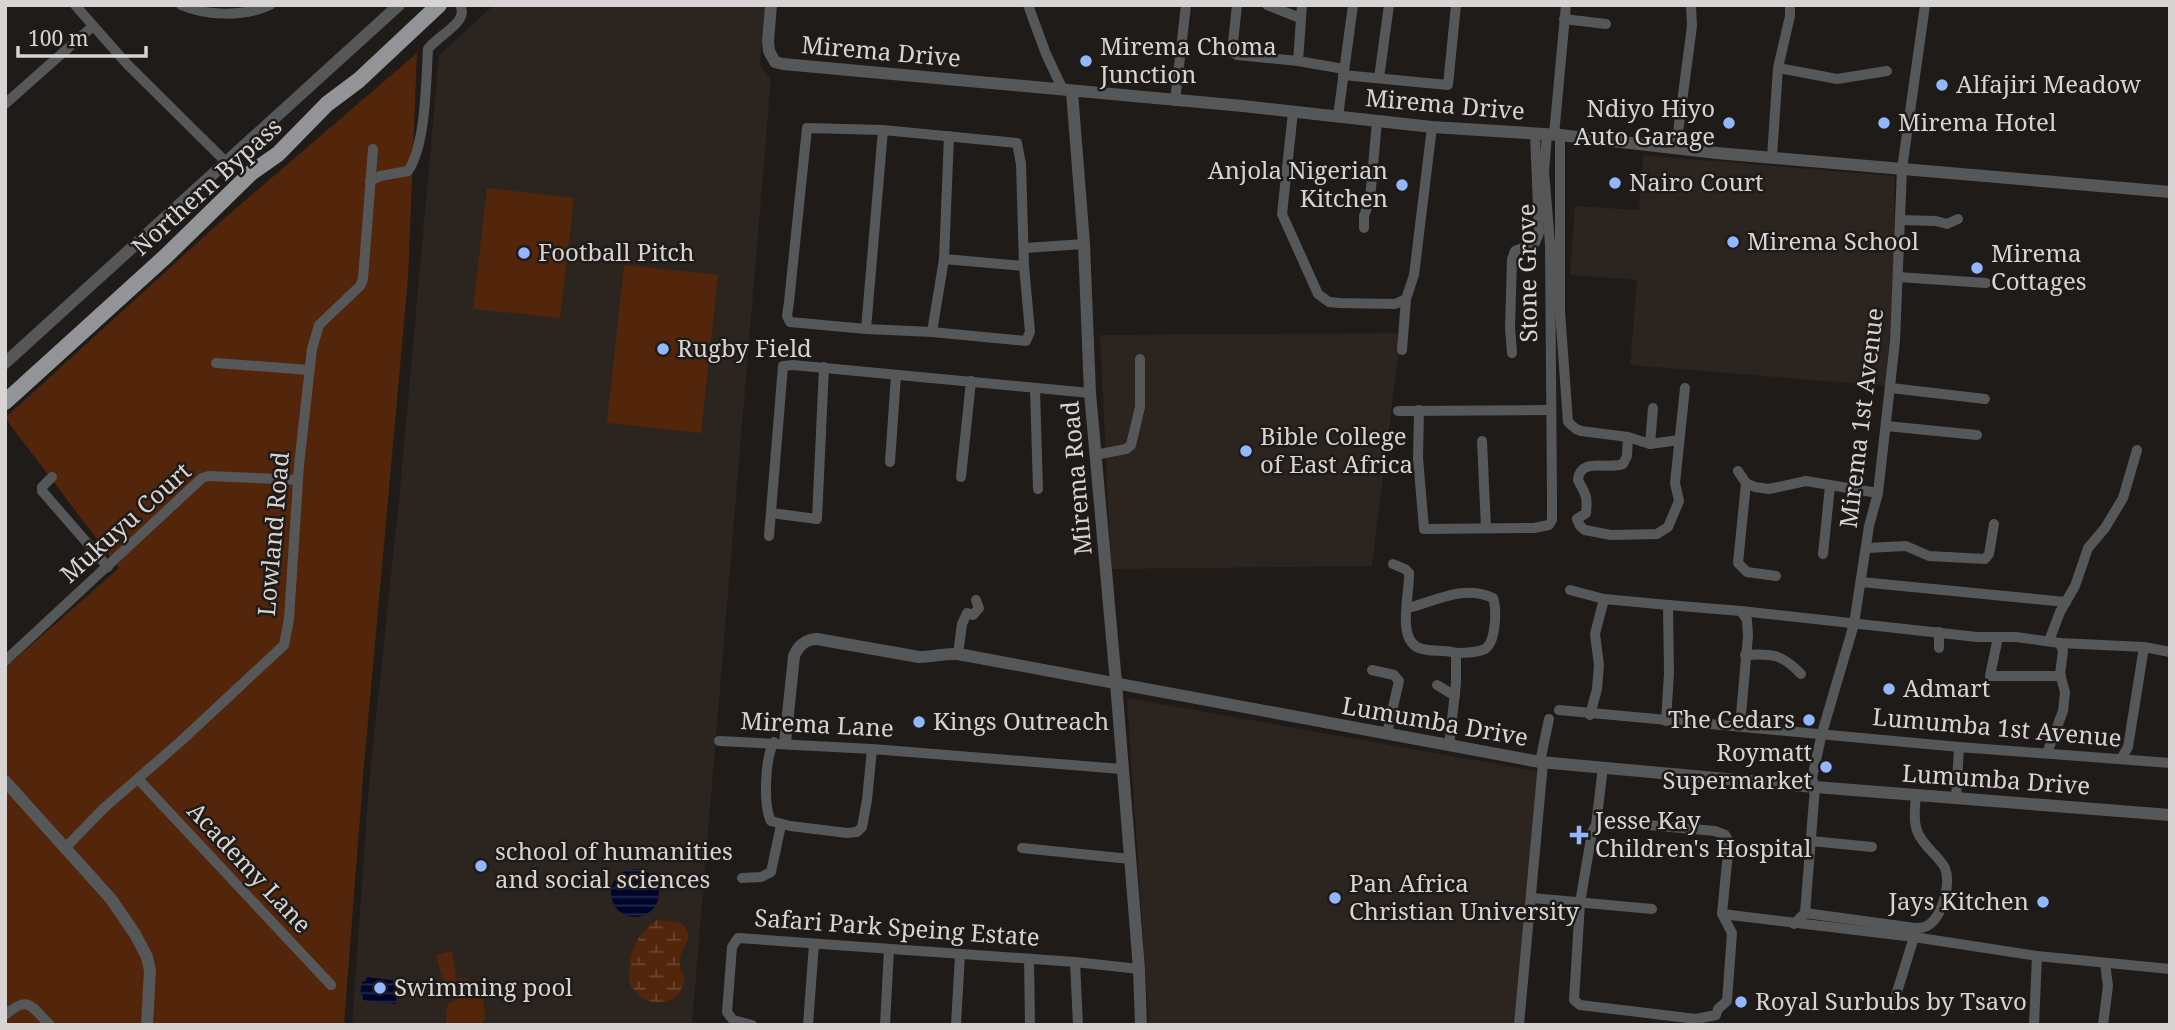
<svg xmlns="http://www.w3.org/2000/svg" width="2175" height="1030" viewBox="0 0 2175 1030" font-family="'Noto Serif',serif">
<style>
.built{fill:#2c241f}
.green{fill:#53260c}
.wetland{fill:url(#wetland-marsh)}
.water{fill:url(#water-rules)}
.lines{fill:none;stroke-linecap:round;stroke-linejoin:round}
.minor{stroke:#565759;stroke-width:10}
.tertiary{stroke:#565759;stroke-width:12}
.primary{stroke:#929497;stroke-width:16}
.poi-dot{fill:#92b7fd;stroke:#1e1b19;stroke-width:2.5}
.labels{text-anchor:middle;stroke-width:5;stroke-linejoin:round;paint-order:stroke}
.poi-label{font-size:24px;fill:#d7d4d3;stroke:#1e1b19;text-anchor:start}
.street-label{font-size:24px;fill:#d7d4d3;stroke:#1e1b19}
</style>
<defs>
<pattern id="wetland-marsh" width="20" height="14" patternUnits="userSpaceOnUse" patternTransform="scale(1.75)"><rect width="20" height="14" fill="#53260c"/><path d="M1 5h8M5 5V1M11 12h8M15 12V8" fill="none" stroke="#6b452e"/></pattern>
<pattern id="water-rules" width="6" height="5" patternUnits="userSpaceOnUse" patternTransform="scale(1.75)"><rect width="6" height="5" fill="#00052e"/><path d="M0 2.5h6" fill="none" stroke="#24294b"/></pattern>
</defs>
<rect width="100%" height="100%" fill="#1e1b19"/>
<g class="built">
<path d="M494 5H765L760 65 771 79 692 1025H352L369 785 400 489 439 55Z"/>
<path d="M1643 155 1894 176V274L1886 386 1630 365 1637 280 1570 275 1575 206 1639 210Z"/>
<path d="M1401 333 1372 566 1111 569 1100 335Z"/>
<path d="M1127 698 1542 772 1519 1025H1149Z"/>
</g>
<g class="green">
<path d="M417 53 408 278 363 777 344 1025H5V668L119 568 5 418 219 223Z"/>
<path d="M487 188 574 198 560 318 473 309Z"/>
<path d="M624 265 718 275 701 433 607 423Z"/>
<path d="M452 951 456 979 466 978 473 986 481 989 486 1017 481 1025H446L447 1005 463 995 450 994 446 991 436 955Z"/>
</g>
<path class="wetland" d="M657 920 681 923C696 940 683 942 680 958 678 966 684 972 684 980 683 1000 662 1006 646 1000 640 998 635 990 630 985 627 957 634 936 657 920Z"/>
<g class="water">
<circle cx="635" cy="893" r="24"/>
<path d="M367 977 399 981 396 1004 363 1000V996L360 994 362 982 366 981Z"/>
</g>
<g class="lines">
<g class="minor">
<path d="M75 5 127 64 227 163"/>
<path d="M181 5C206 16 244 17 270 5"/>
<path d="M1028 5 1046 54 1063 90"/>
<path d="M1237 5 1232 52 1237 55 1298 61"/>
<path d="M1267 5 1300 18"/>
<path d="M1302 5 1298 61 1344 69"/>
<path d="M1564 19 1606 24"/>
<path d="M1778 68 1837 79 1887 71"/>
<path d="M1343 75 1448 85 1456 5"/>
<path d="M1379 78 1389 5"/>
<path d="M1175 101 1186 5"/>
<path d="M5 104 93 26"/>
<path d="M1293 112 1282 214 1318 294 1329 302 1340 303 1395 304 1406 299 1414 275 1432 127"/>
<path d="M1338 116 1353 5"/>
<path d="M1554 135 1566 5"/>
<path d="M1560 135V311L1568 422 1576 429 1581 431 1628 437 1650 444 1679 440"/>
<path d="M1676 147 1692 26 1691 5"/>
<path d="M1772 157 1778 68 1790 16V5"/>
<path d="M370 181 380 176 408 171C426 145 426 81 428 49 438 35 470 22 460 5"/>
<path d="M1900 220 1936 221 1947 224 1958 219"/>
<path d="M1364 228V216L1370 200 1377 121"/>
<path d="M1025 248 1084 244"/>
<path d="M944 259 1024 266"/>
<path d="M1898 277 1986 283"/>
<path d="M866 329 883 130 807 128 789 302 787 316 790 322 866 329 932 332 1026 341 1030 332 1024 266 1021 164 1017 143 883 130"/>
<path d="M932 332 944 259 949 136"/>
<path d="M1402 350 1406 299"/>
<path d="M1512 353 1510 328 1512 259 1515 251 1535 243 1539 233 1535 134"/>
<path d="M216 363 309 370"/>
<path d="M1891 388 1985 399"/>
<path d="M1035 389 1038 489"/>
<path d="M1419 410 1418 458 1424 529 1534 528 1549 525 1552 520V498L1550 244 1544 171 1547 135"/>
<path d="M1398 411 1550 410"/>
<path d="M1886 426 1977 435"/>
<path d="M1628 437 1627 456 1623 464C1606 470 1580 457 1578 480 1585 494 1588 495 1586 513L1577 519 1580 526 1585 530 1611 535 1657 534 1668 527 1679 501 1675 483 1685 388"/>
<path d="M1482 441 1486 528"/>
<path d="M1650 444 1653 408"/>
<path d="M1095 455 1126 449 1131 445 1140 407V359"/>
<path d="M890 462 896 375"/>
<path d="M1738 471 1746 483 1755 487 1769 489 1806 481 1878 493"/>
<path d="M52 477 42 487V491L108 567"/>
<path d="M961 477 971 381"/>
<path d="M1746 483 1738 563 1747 572 1776 576"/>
<path d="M771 513 817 519 824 367"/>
<path d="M769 536 783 366 793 365 1090 393"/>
<path d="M1867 548 1906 546 1929 556 1985 559 1989 554 1994 524"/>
<path d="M1823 554 1830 486"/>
<path d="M1393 564 1405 569 1409 573C1410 593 1397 636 1417 647 1428 653 1444 649 1456 653V683L1449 746"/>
<path d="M1861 582 2066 602"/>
<path d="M1570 590 1604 599 1668 605 1669 673 1666 721"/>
<path d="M1668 605 1741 611 1977 637H2016L2060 643 2144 647 2170 652"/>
<path d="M1408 608C1436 601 1464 584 1493 598 1497 609 1496 642 1485 649 1477 653 1464 653 1456 653"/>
<path d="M1939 632V648"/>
<path d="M1998 637 1990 676H2061"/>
<path d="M2049 641 2060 612 2075 586 2088 548 2105 528 2123 498 2137 450"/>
<path d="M958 654 962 624 967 613 973 615 979 608 976 600"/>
<path d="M1745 655C1772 653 1782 654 1801 674"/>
<path d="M5 661 202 478 209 476 298 480"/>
<path d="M1372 670 1394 675 1399 681 1387 733"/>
<path d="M1437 685 1455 696"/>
<path d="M1559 710 1959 747 2170 763"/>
<path d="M1590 715 1597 689 1599 665 1595 634 1604 599"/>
<path d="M1740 726 1748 636 1747 620 1741 611"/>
<path d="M719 741 872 749 1121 769"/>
<path d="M774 742C765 758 763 805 771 821L790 826 847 833 857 832 862 827 867 800 872 749"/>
<path d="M2047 753 2063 711 2065 692 2060 674 2063 651 2060 643"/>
<path d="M2121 759 2128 747 2144 647"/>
<path d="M1540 762 1549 719"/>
<path d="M138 779 331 985"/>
<path d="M1956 799 1959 747"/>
<path d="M1604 821 1715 831 1725 835 1729 842 1722 914 1732 933 1727 1001 1718 1009 1716 1015 1696 1019 1580 1005 1574 1000 1580 903 1592 832 1596 825Z"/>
<path d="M1596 825 1603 767"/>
<path d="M1811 841 1872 847"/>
<path d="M67 846 104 808 181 741 284 645 289 619 299 465 312 349 319 325 360 286 363 279 373 149"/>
<path d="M1022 848 1130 859"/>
<path d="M742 878 761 877 771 872 781 825"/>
<path d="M1532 898 1652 909"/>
<path d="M1805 913 1915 928C1921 928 1925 928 1930 924 1943 914 1951 883 1945 868 1938 855 1924 847 1918 833 1913 822 1915 807 1916 795"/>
<path d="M1722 914 1914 937 2037 956 2170 969"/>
<path d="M1794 924 1805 913 1815 787 1812 778 1822 733 1854 624 1869 526 1878 493 1895 341 1902 169 1925 5"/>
<path d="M1029 959 1030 1025"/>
<path d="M1075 962 1078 1025"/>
<path d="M1892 1008 1914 937"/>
<path d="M5 1015C29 994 31 1007 50 1025"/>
<path d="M752 1025 733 1020 727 1012 732 947 738 938 1075 962 1139 969"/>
<path d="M808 1025 814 944"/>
<path d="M885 1025 889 949"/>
<path d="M956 1025 960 954"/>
<path d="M1519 1025 1543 763"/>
<path d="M2034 1025 2037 956"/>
<path d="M2103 1025 2108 986 2105 963"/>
</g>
<g class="tertiary">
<path d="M771 5 768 41 769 51 775 62 783 64 1243 106 1432 127 1560 135 1717 153 2170 192"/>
<path d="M1072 92 1084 244 1090 393 1116 683 1139 969 1141 1025"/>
<path d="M5 363 399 5"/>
<path d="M785 743 794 656C798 646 806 639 817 639L919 657C933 657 944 653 958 654L1540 762 1815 787 2170 815"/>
<path d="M5 781 111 899 135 934 147 957 150 971 147 1025"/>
</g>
<path class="primary" d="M5 402 166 256 251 173 278 154 327 104 359 80 439 5"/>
</g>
<g class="poi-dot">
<circle cx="1086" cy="61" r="7"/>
<circle cx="1942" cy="85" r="7"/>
<circle cx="1729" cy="123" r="7"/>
<circle cx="1884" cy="123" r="7"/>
<circle cx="1615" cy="183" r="7"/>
<circle cx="1402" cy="185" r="7"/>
<circle cx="1733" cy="242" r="7"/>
<circle cx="524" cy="253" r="7"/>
<circle cx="1977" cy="268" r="7"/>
<circle cx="663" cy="349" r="7"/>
<circle cx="1246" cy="451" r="7"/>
<circle cx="1889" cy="689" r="7"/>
<circle cx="1809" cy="720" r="7"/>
<circle cx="919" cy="722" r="7"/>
<circle cx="1826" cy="767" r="7"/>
<path d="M1575.5 824.5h7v7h7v7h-7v7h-7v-7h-7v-7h7z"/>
<circle cx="481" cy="866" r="7"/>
<circle cx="1335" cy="898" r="7"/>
<circle cx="2043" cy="902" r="7"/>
<circle cx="380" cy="988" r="7"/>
<circle cx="1741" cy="1002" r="7"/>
</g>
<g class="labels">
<g class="poi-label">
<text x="1100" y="55">Mirema Choma<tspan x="1100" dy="28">Junction</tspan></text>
<text x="1956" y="93">Alfajiri Meadow</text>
<text x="1715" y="117" text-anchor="end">Ndiyo Hiyo<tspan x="1715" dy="28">Auto Garage</tspan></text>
<text x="1898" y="131">Mirema Hotel</text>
<text x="1388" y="179" text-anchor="end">Anjola Nigerian<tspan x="1388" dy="28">Kitchen</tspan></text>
<text x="1629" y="191">Nairo Court</text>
<text x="1747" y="250">Mirema School</text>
<text x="538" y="261">Football Pitch</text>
<text x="1991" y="262">Mirema<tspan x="1991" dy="28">Cottages</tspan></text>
<text x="677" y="357">Rugby Field</text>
<text x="1260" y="445">Bible College<tspan x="1260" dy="28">of East Africa</tspan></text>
<text x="1903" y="697">Admart</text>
<text x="1795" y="728" text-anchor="end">The Cedars</text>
<text x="933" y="730">Kings Outreach</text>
<text x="1812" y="761" text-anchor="end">Roymatt<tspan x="1812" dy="28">Supermarket</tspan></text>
<text x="1595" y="829">Jesse Kay<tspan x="1595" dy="28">Children's Hospital</tspan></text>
<text x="495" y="860">school of humanities<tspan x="495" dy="28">and social sciences</tspan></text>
<text x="1349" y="892">Pan Africa<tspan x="1349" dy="28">Christian University</tspan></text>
<text x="2029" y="910" text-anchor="end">Jays Kitchen</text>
<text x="394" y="996">Swimming pool</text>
<text x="1755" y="1010">Royal Surbubs by Tsavo</text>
</g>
<g class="street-label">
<text transform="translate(881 52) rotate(5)" y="8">Mirema Drive</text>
<text transform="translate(1445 105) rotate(5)" y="8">Mirema Drive</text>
<text transform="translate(207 187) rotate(-42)" y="8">Northern Bypass</text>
<text transform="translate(1528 273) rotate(-91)" y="8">Stone Grove</text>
<text transform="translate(1862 418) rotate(-83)" y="8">Mirema 1st Avenue</text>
<text transform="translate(1077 478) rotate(-95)" y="8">Mirema Road</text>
<text transform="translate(126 523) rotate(-42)" y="8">Mukuyu Court</text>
<text transform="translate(274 534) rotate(-85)" y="8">Lowland Road</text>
<text transform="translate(1435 722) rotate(10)" y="8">Lumumba Drive</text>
<text transform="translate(817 725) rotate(3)" y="8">Mirema Lane</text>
<text transform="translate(1997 728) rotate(5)" y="8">Lumumba 1st Avenue</text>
<text transform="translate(1996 780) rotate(4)" y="8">Lumumba Drive</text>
<text transform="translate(249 868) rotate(47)" y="8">Academy Lane</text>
<text transform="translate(897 928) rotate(4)" y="8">Safari Park Speing Estate</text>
</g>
</g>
<rect width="2175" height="1030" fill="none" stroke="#d7d4d3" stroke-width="14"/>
<path d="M18 46v10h128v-10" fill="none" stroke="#d7d4d3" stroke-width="3.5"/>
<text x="28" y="46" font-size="21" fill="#d7d4d3" stroke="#1e1b19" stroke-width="5" paint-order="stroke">100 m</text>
</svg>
